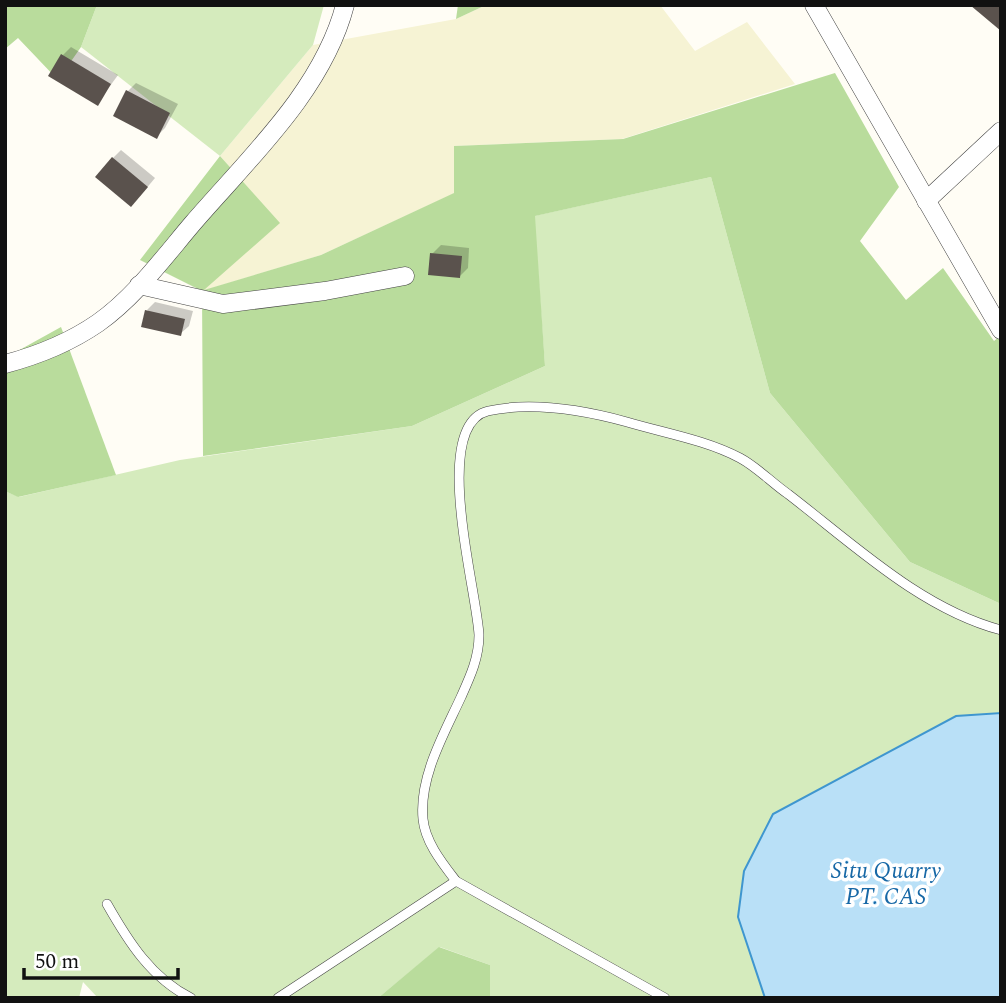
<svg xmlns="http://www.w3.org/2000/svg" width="1006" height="1003" viewBox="0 0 1006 1003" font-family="Spectral,serif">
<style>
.farmland{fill:#f6f3d4}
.green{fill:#d5ebbd}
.forest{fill:#b9dc9c}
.water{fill:#b9e0f7;stroke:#3f96cf;stroke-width:2}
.shadow{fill:#0003}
.building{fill:#5a524d}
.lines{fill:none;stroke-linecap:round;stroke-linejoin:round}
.service-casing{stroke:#444;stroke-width:10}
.minor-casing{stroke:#444;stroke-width:19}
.service{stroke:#fff;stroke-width:9}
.minor{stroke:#fff;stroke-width:18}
.labels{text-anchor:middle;stroke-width:7;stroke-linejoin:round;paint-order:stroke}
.water-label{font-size:23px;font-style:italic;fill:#1768a6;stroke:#fff}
</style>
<rect width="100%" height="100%" fill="#fffdf5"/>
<path class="farmland" d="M486 5H660L695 51 747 22 795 84 622 139 454 146 455 193 321 255 202 291 279 223 220 156 313 45 456 19Z"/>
<g class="green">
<path d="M97 5H324L313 45 220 156 81 47Z"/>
<path d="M711 177 770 393 910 562 1001 604V713L956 717 738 917 765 998H490V965L440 947 378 998H98L83 982 79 998H5V491L19 497 180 460 412 426 545 366 534 216Z"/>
</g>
<g class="forest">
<path d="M5 5H97L81 47 58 80 18 38 5 49Z"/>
<path d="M458 5H486L456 19Z"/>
<path d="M835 73 899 187 860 241 906 300 943 268 994 341 1001 335V604L910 562 770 393 711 177 535 216 545 366 412 426 203 456 202 291 140 260 220 156 280 223 204 290 321 255 454 193V146L623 139Z"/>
<path d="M61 327 116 475 18 497 5 491V358Z"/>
<path d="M439 947 490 965V998H378Z"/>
</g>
<path class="water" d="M1001 713V998H765L738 917 744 871 773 814 956 716Z"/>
<g class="shadow">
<path d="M71 47 118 75 97 104 63 55Z"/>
<path d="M136 83 178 104 165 128 156 137 128 91Z"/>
<path d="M121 150 155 178 140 196 113 158Z"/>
<path d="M441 245 469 248 468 268 459 277 432 254Z"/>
<path d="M155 302 193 311 189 326 180 334 147 310Z"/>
</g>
<g class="building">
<path d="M970 5H1001V31Z"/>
<path d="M61 54 111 84 98 106 48 76Z"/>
<path d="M126 90 170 113 157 139 113 116Z"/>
<path d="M112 157 148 187 131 207 95 177Z"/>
<path d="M430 253 462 256 460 278 428 275Z"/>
<path d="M145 310 185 319 181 336 141 327Z"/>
</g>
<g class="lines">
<g class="service-casing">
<g id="service">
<path d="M107 904C128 941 151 978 191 998"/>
<path d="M278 998 456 881"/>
<path d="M665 998 456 881C443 864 425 842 423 819 419 777 444 734 461 697 470 677 479 658 479 635 477 591 430 425 488 411 533 401 583 410 627 422 664 433 706 440 740 458 757 467 772 483 788 494 852 543 921 609 1001 630"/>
</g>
</g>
<g class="minor-casing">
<g id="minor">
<path d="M814 5 1001 330"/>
<path d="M926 201 1001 131"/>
<path d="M139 285 223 304 325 291 405 276"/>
<path d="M5 364C39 355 69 343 98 323 135 297 164 257 193 223 249 158 323 90 345 5"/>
</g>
</g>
<use href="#service" class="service"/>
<use href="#minor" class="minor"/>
</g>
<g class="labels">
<g class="water-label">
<text x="886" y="878">Situ Quarry<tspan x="886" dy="26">PT. CAS</tspan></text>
</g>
</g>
<rect width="1006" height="1003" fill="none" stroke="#111111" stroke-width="14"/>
<path d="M24 968v10h154v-10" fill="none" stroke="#111111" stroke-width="3.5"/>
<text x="35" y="968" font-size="21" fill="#111111" stroke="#ffffff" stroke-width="5" paint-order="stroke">50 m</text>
</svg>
